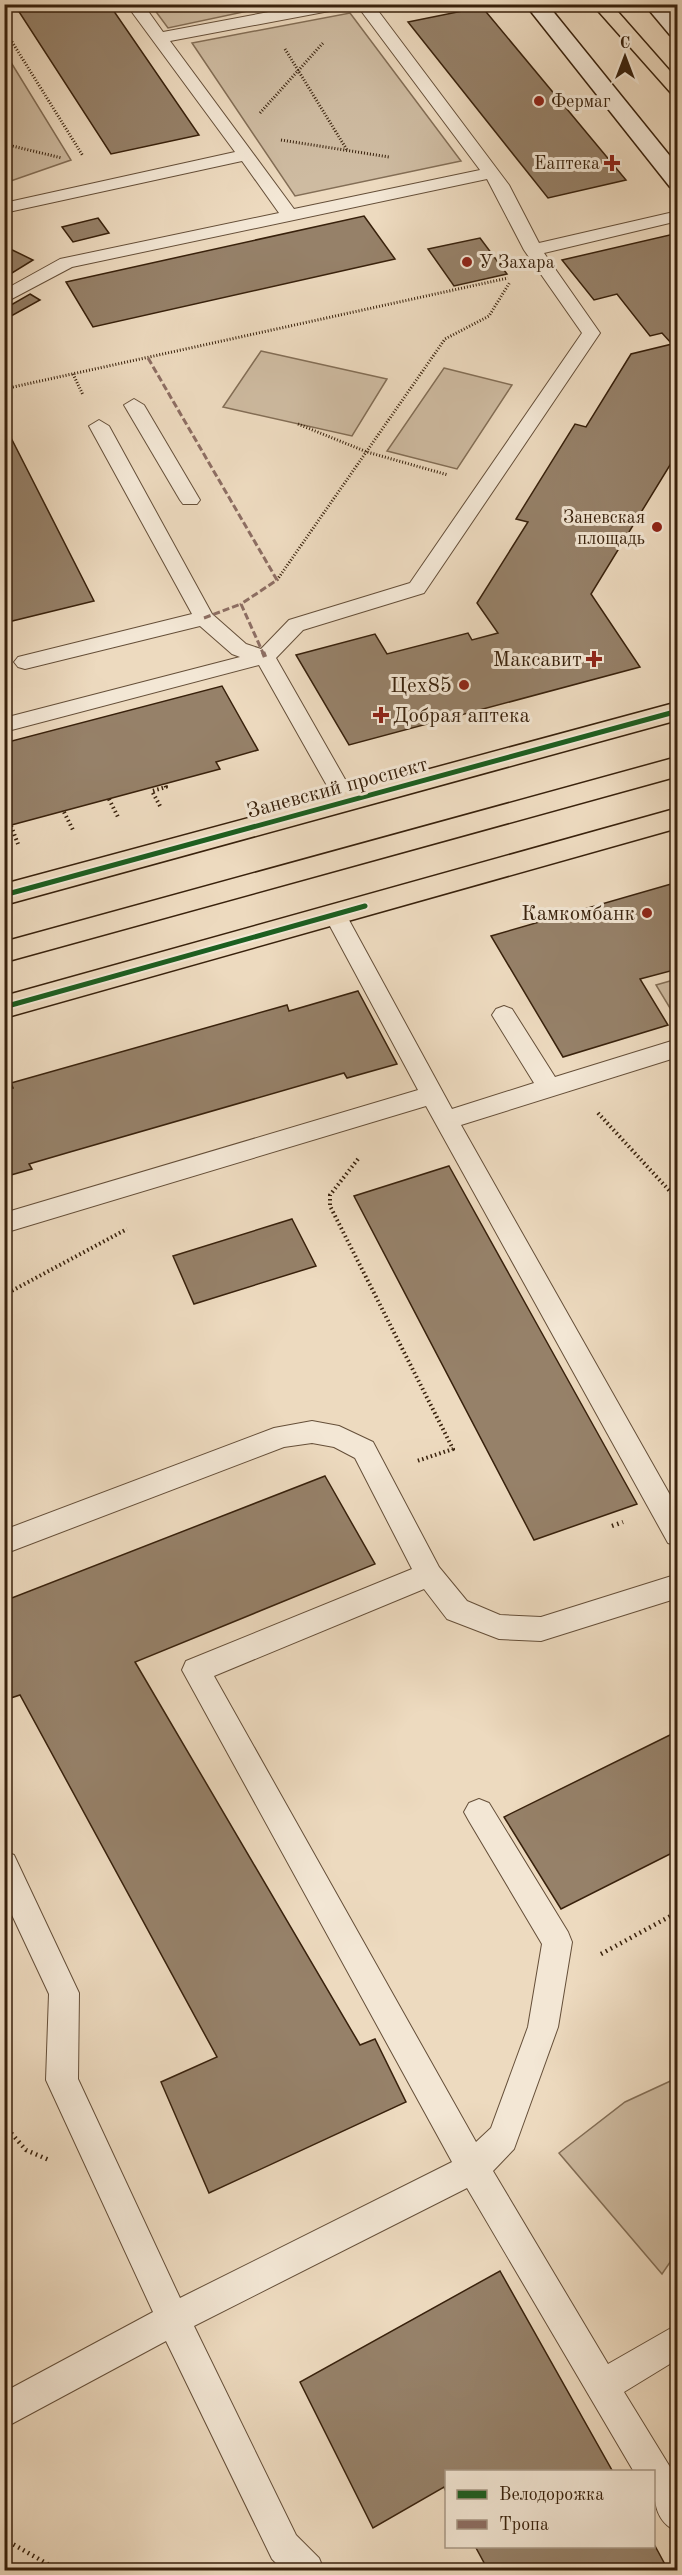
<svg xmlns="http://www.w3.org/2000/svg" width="682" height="2575" viewBox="0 0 682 2575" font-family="'Old Standard TT',serif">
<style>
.green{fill:#cebba1;stroke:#836e56;stroke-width:1.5}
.building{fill:#968169;stroke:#38210c;stroke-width:1.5}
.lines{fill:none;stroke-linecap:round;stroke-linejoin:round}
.service-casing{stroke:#654f39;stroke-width:2}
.secondary-casing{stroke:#38210c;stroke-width:3}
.primary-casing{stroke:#38210c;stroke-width:3}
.path-far2{stroke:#38210c;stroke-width:3;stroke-dasharray:1 2;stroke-linecap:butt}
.path-far1{stroke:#38210c;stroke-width:4;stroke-dasharray:1.5 3;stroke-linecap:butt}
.path{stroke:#38210c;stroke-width:4.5;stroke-dasharray:1.5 4;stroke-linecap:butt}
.service{fill:#f3e7d5;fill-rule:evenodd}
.secondary{fill:#f3e7d5;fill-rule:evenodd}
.primary{fill:#eddabf;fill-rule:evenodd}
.tram{stroke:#38210c;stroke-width:1.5}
.quiet-far1{stroke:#8d6e63;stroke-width:3;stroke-dasharray:7 3;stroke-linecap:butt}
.quiet{stroke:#8d6e63;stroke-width:4.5;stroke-dasharray:8 4.5;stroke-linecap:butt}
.cycleway-casing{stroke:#f3e7d5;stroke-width:9}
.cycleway{stroke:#1b5e20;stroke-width:5}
.poi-dot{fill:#8f2418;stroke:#f3e7d5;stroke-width:2}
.labels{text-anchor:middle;stroke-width:6;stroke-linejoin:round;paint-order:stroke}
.far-poi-label{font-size:18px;fill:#38210c;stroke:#f3e7d5;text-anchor:start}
.poi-label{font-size:21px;fill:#38210c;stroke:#f3e7d5;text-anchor:end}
.street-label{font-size:21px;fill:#38210c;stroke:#f3e7d5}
</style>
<rect width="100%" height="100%" fill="#eddabf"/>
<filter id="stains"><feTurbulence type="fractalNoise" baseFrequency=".00333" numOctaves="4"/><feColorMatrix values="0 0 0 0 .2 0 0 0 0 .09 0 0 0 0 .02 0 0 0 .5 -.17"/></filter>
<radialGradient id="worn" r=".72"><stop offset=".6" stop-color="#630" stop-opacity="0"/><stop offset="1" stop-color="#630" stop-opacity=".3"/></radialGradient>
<g class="green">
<path d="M151 5H276L168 28Z"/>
<path d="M350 13 461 161 295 196 192 43Z"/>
<path d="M4 51 71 160 5 183H4Z"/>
<path d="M261 351 387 379 352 436 223 407Z"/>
<path d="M444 368 512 385 457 469 387 451Z"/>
<path d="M677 979 678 1018H676L656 985Z"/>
<path d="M677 2078V2252L662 2274 559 2153 625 2102Z"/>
</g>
<g class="building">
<path d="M14 4H109L199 135 111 154Z"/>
<path d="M482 7 591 138 626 180 548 198 408 22Z"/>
<path d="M364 216 395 259 93 327 66 282Z"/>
<path d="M98 218 109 233 73 242 62 227Z"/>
<path d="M674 234 678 238V452L591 594 640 667 349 745 296 655 375 634 387 654 468 633 472 640 498 633 477 603 528 522 516 519 575 424 586 427 631 354 672 344 662 333 650 336 617 294 594 300 562 260Z"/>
<path d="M480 238 507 274 454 286 428 249Z"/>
<path d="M4 246 33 260 4 278Z"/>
<path d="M30 294 40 300 4 320V309Z"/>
<path d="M4 424 94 601 4 623Z"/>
<path d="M222 686 258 750 216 762 220 769 4 827V743Z"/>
<path d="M678 882V969L640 979 668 1025 563 1057 491 936Z"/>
<path d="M358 991 397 1064 347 1078 344 1073 70 1152 29 1164 32 1169 4 1177V1090L13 1088 11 1083 287 1005 289 1011Z"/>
<path d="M449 1166 539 1328 637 1504 534 1540 354 1196Z"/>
<path d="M292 1219 316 1266 194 1304 173 1256Z"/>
<path d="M325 1476 375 1564 135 1662 360 2045 375 2039 406 2102 209 2193 161 2082 217 2057 20 1695 5 1700 4 1601Z"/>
<path d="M678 1731V1850L561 1909 504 1817Z"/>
<path d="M500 2271 613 2472H446V2492L444 2487 373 2528 300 2382Z"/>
<path d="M654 2544 668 2570H488L475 2546H654Z"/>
</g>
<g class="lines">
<g class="service-casing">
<g id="service">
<path d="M126 4H143L163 32 311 4H348L340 9 170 41 294 209 480 170 356 4H373L509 185 539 243 678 211V221L544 253 600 333 424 593 303 630 276 658 358 802 355 807 347 810 339 807 259 665 4 732V718L240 657 232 654 200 626 25 669 18 667 14 662 18 657 192 614 89 426 99 420 109 426 212 614 246 644 261 649 289 620 410 583 582 333 524 250 487 179 72 267 4 303V290L60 259 279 213 242 161 4 213V203L235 152Z"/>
<path d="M134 399 144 405 200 500 197 504H183L180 500 124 405Z"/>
<path d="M335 907 343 909 452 1109 534 1083 492 1015 496 1009 504 1006 512 1009 555 1077 678 1039V1057L461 1125 678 1509V1546L668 1543 426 1106 4 1233V1213L418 1090 324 915 327 909Z"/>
<path d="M312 1421 339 1426 373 1442 439 1567 467 1601 500 1615 541 1617 678 1574V1598L541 1641 499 1639 447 1619 424 1589 214 1676 476 2142 491 2128 528 2027 542 1944 469 1821 464 1812 469 1803 479 1799 489 1803 568 1932 572 1942 558 2027 514 2149 493 2171 608 2364 678 2324V2359L624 2392 678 2480V2532C652 2521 654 2496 654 2472H634L467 2188 194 2326 296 2535 319 2558 324 2570H283L272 2559 166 2341 4 2428V2392L153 2312 46 2080 49 1994 4 1898V1851L14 1855 79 1993 78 2079 180 2298 452 2162 182 1670 186 1661 412 1569 355 1458 334 1447 312 1443 284 1447 4 1554V1530L274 1428Z"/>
</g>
</g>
<g class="secondary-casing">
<g id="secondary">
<path d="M525 4H547L678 166V189L670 187Z"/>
<path d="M644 4H666L678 17V36L670 35Z"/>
</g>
</g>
<g class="primary-casing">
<g id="primary">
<path d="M678 702V720L4 905V884Z"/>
<path d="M678 808V828L4 1018V996Z"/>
</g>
</g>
<g class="path-far2">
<path d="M4 29 83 156"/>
<path d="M285 49 347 150"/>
<path d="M260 113 323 43"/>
<path d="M281 140 389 157"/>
<path d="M4 144 62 158"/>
<path d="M73 374 83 395"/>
<path d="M4 389 508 278"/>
<path d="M298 424 367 452 448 475"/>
<path d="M277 580 445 339 489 316 510 282"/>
</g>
<g class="path-far1">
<path d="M109 799 118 817"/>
<path d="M160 806 152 791 166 787 165 784"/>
<path d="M64 812 73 830"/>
<path d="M11 826 18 844"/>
<path d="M598 1113 678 1200"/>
<path d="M358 1159 330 1195V1206L453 1449 417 1461"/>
<path d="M4 1295 127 1229"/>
</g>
<g class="path">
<path d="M612 1526 623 1522"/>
<path d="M601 1954 678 1912"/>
<path d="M4 2125 26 2150 49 2160"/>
<path d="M4 2539 58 2570"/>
</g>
<use href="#service" class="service"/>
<use href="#secondary" class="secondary"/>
<use href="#primary" class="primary"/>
<g class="tram">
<path d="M591 4 678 102"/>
<path d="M612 4 678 79"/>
<path d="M4 941 678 756"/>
<path d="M4 963 678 777"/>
</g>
<g class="quiet-far1">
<path d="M148 358 277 580 241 604 263 653"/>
<path d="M204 618 241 604"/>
</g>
<path class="quiet" d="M263 652 265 657"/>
<g class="cycleway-casing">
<g id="cycleway">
<path d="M4 895 678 711"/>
<path d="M4 1007 365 906"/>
</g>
</g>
<use href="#cycleway" class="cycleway"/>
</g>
<g class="poi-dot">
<circle cx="539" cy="101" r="6"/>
<path d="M609 154h6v6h6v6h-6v6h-6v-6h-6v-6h6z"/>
<circle cx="467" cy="262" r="6"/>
<circle cx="657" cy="527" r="6"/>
<path d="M591 650h6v6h6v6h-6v6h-6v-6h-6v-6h6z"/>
<circle cx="464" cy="685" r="6"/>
<path d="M378 706h6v6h6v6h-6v6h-6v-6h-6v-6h6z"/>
<circle cx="647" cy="913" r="6"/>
</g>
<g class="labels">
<g class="far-poi-label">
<text x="551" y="107">Фермаг</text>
<text x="600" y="169" text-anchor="end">Еаптека</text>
<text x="479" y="268">У Захара</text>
<text x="645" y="523" text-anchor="end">Заневская<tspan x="645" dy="21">площадь</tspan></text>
</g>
<g class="poi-label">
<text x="582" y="666">Максавит</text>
<text x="452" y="692">Цех85</text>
<text x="393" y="722" text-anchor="start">Добрая аптека</text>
<text x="635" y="920">Камкомбанк</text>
</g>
<g class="street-label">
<text transform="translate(337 787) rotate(-15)" y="7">Заневский проспект</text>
</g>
</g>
<rect width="682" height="2575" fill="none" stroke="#eddabf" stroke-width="24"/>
<rect x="6" y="6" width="670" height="2563" fill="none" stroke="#38210c" stroke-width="3"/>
<rect x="12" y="12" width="658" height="2551" fill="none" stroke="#38210c" stroke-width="1.5"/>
<rect x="445" y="2470" width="210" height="78" fill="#f3e7d5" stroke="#a89885" stroke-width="1.5"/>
<rect x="457" y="2490" width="30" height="9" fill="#1b5e20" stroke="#a89885" stroke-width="1.5"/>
<text x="499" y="2500" font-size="18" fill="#38210c">Велодорожка</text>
<rect x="457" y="2520" width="30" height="9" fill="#8d6e63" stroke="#a89885" stroke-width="1.5"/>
<text x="499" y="2530" font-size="18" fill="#38210c">Тропа</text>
<g transform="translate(625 57)" stroke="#f3e7d5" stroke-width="4.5" paint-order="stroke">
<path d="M0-4.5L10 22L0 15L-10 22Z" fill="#38210c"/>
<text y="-9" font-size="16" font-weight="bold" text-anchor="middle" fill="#38210c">С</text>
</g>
<rect width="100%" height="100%" filter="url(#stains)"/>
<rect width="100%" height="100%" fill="url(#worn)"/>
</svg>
